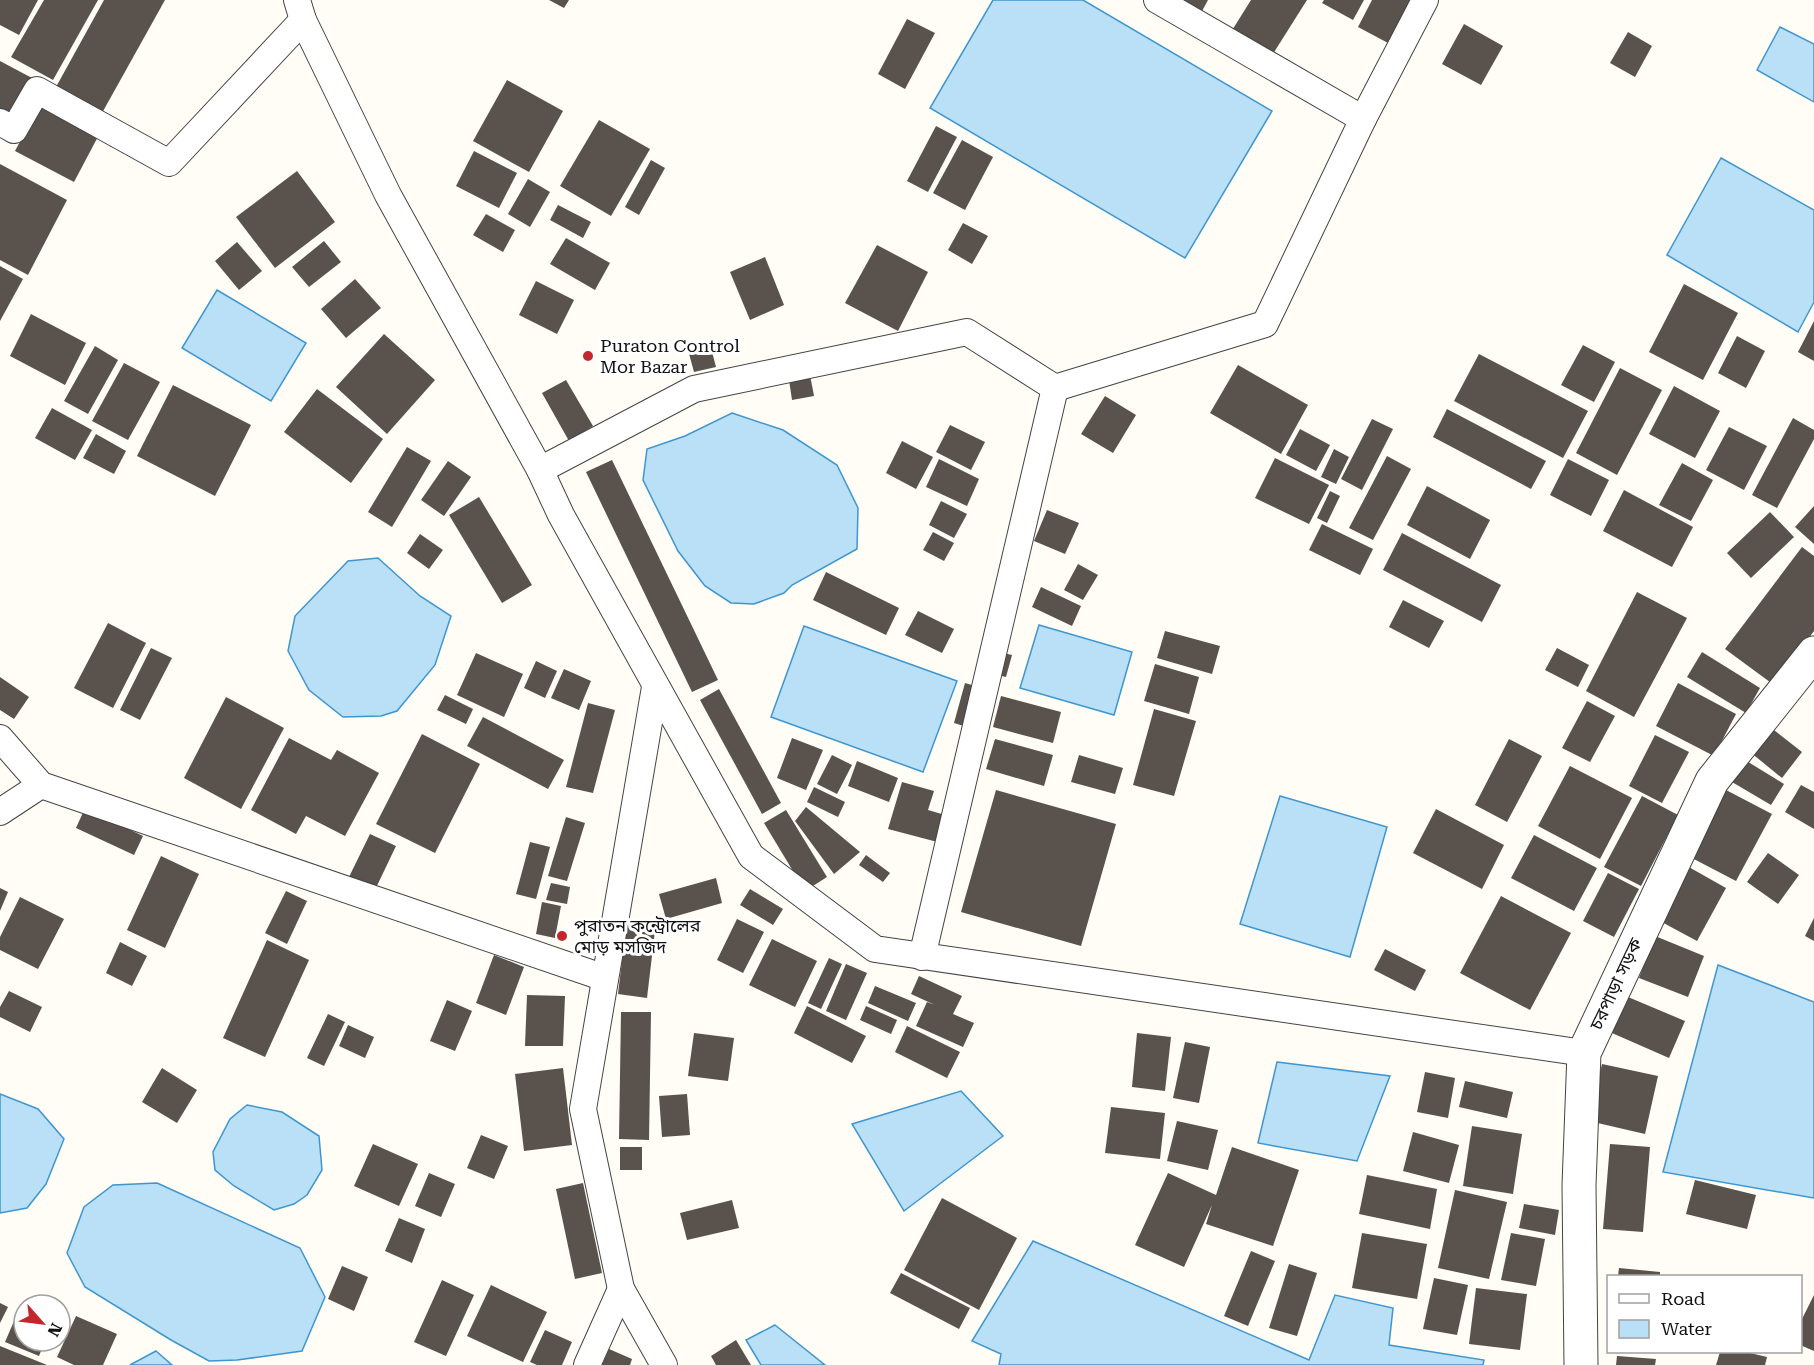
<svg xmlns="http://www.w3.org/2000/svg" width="1814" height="1365" viewBox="0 0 1814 1365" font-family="'Roboto Serif','Noto Sans Bengali',serif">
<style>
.water{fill:#b9e0f7;stroke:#3f96cf;stroke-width:1.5}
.building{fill:#5a524d}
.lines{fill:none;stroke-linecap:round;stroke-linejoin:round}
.minor-casing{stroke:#444;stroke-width:28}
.tertiary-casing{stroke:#444;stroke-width:35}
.minor{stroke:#fff;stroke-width:26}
.tertiary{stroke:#fff;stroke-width:33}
.poi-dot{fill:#c4262e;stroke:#fff;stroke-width:2}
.labels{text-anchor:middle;stroke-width:6;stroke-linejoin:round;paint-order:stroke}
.poi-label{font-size:18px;fill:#111;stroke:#fff;text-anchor:start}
.street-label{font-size:18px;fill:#111;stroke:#fff}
</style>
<rect width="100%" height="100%" fill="#fffdf5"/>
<g class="water">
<path d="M993 0H1083L1272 111 1185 258 930 108Z"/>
<path d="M1780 27 1814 44V102L1757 70Z"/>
<path d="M1721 158 1814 210V302L1798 332 1667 255Z"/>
<path d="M217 290 306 343 271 401 182 348Z"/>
<path d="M732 413 783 430 837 465 858 508 857 549 792 585 784 593 754 604 731 603 705 586 678 551 643 480 647 449 685 436Z"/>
<path d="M378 558 420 596 451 616 435 665 397 711 381 716 343 717 309 690 288 651 295 616 348 561Z"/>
<path d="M1039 625 1132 652 1114 715 1020 688Z"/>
<path d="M804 626 957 681 923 772 771 717Z"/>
<path d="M1280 796 1387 827 1350 957 1240 924Z"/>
<path d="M1718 965 1814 1002V1198L1663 1172Z"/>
<path d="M1277 1062 1390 1076 1357 1161 1258 1143Z"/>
<path d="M961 1091 1003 1136 904 1211 852 1124Z"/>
<path d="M0 1094 38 1109 64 1139 46 1184 27 1208 0 1213Z"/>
<path d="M247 1105 282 1112 319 1136 322 1170 307 1195 294 1204 274 1210 234 1186 215 1170 213 1152 230 1119Z"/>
<path d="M157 1183 300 1248 325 1297 302 1351 237 1360 209 1361 171 1340 85 1287 67 1253 84 1207 113 1185Z"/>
<path d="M1033 1241 1309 1360 1335 1295 1393 1308 1389 1345 1484 1360 1483 1365H999L1001 1354 972 1341Z"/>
<path d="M775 1325 825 1365H761L746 1340Z"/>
<path d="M156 1351 172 1365H130Z"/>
</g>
<g class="building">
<path d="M0 0H38L19 35 0 25Z"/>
<path d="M44 0H98L53 80 11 57Z"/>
<path d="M104 0H165L102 113 56 87Z"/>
<path d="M549 0H569L564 8Z"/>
<path d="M1178 0H1208L1201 13Z"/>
<path d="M1251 0H1307L1271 57 1231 32Z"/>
<path d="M1324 0H1364L1353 20 1322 3Z"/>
<path d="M1372 0H1411L1388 43 1358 27Z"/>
<path d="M907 19 935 33 905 89 878 74Z"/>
<path d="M1464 24 1503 46 1481 85 1442 64Z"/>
<path d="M1628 32 1652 46 1635 77 1610 63Z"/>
<path d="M0 61 32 78 11 116 0 110Z"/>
<path d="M507 80 563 111 529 172 473 141Z"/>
<path d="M42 100 101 131 74 182 15 151Z"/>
<path d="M599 120 650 149 611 216 560 186Z"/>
<path d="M936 126 957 137 928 192 907 181Z"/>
<path d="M962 140 993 157 965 210 933 193Z"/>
<path d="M474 151 517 173 499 208 456 186Z"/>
<path d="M651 160 665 168 639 215 625 207Z"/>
<path d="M0 164 67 200 28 275 0 260Z"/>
<path d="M297 171 335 222 275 268 236 217Z"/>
<path d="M528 179 550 192 530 227 508 214Z"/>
<path d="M558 205 591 222 583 238 550 220Z"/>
<path d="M486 214 515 230 503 252 473 235Z"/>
<path d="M963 223 988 236 972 264 948 250Z"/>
<path d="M566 238 610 263 595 290 550 264Z"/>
<path d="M324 241 341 262 309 287 292 267Z"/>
<path d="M237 242 262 271 239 290 215 261Z"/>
<path d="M877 245 928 272 898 331 845 303Z"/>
<path d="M765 257 784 305 750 320 730 272Z"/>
<path d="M0 266 23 279 0 321Z"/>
<path d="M355 279 381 308 346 338 321 309Z"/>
<path d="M536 281 574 300 557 334 519 315Z"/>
<path d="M1684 284 1738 313 1703 380 1649 352Z"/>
<path d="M31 314 86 343 65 385 10 356Z"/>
<path d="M1814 321V361L1798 352Z"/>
<path d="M384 334 435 380 387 434 336 387Z"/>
<path d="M1737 336 1765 351 1746 388 1718 373Z"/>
<path d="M710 344 716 367 694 372 688 350Z"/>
<path d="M1583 345 1615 362 1594 402 1561 385Z"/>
<path d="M95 346 118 360 88 414 64 401Z"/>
<path d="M1479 354 1588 411 1563 458 1454 401Z"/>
<path d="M124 363 160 382 128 440 92 421Z"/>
<path d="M1238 365 1308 405 1281 454 1210 413Z"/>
<path d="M1620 368 1662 390 1617 475 1576 453Z"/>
<path d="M810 375 814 396 792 400 789 380Z"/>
<path d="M566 380 593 426 569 441 542 393Z"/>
<path d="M173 385 251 425 215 496 137 456Z"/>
<path d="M1674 386 1720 411 1695 458 1649 434Z"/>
<path d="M317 389 383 439 351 483 284 432Z"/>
<path d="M1105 396 1136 415 1113 453 1081 434Z"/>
<path d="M52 408 92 430 75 460 35 438Z"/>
<path d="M1447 409 1546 461 1531 489 1433 437Z"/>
<path d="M1793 418 1814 430V439L1777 508 1752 495Z"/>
<path d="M1372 419 1393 429 1362 490 1341 479Z"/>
<path d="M950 425 985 442 971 470 936 452Z"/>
<path d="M1729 427 1767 446 1744 490 1706 470Z"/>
<path d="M1300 429 1330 445 1316 471 1286 455Z"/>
<path d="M96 434 126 451 114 474 83 458Z"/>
<path d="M902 441 933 457 916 489 886 473Z"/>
<path d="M407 447 431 461 392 527 368 512Z"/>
<path d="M1334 449 1349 457 1336 484 1321 477Z"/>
<path d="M1387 456 1411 469 1373 540 1349 528Z"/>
<path d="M1275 458 1329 485 1309 524 1255 498Z"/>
<path d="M939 459 979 479 967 506 926 487Z"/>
<path d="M1568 459 1609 480 1591 516 1550 495Z"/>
<path d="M612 460 718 680 692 692 586 472Z"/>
<path d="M448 461 471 477 444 516 421 500Z"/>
<path d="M1682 463 1713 480 1691 521 1659 505Z"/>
<path d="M1427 486 1490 520 1470 559 1407 525Z"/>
<path d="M1624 490 1693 527 1672 567 1603 531Z"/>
<path d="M1330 491 1340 496 1327 523 1317 518Z"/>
<path d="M479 497 532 585 502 603 449 515Z"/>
<path d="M941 501 967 514 954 538 929 525Z"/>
<path d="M1814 506V544L1795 527Z"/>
<path d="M1047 510 1079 523 1065 554 1034 541Z"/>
<path d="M1770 512 1794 537 1751 578 1727 553Z"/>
<path d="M1322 524 1373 549 1360 575 1309 550Z"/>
<path d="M933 532 954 543 944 561 923 550Z"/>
<path d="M1402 533 1501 585 1482 622 1383 570Z"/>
<path d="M420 534 443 550 429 569 407 553Z"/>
<path d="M1802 547 1814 556V631L1774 685 1725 649Z"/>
<path d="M1078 564 1098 575 1083 600 1064 590Z"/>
<path d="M826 572 899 608 886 635 813 600Z"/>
<path d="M1041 587 1081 606 1072 626 1032 607Z"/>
<path d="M1637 592 1687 618 1634 717 1586 691Z"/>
<path d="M1403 600 1444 621 1429 648 1389 627Z"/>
<path d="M918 611 954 629 942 653 905 635Z"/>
<path d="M108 623 146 643 113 708 74 688Z"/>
<path d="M1165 631 1220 646 1212 674 1157 658Z"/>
<path d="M151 648 172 658 140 720 120 710Z"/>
<path d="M1557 648 1589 665 1578 687 1545 670Z"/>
<path d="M999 652 1012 655 1006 677 993 674Z"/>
<path d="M1702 652 1760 688 1746 713 1687 677Z"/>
<path d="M476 653 523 674 504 717 457 695Z"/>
<path d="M536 661 557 671 545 698 524 688Z"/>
<path d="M1155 664 1199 677 1189 714 1144 701Z"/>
<path d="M564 669 591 681 579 710 551 698Z"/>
<path d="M0 677 29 697 14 719 0 710Z"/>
<path d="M965 683 982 688 970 728 954 723Z"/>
<path d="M1678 683 1736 714 1714 756 1656 726Z"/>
<path d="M719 689 781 803 762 814 700 700Z"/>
<path d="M445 695 473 709 466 724 437 710Z"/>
<path d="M1001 696 1061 712 1053 743 993 727Z"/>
<path d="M226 697 284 728 241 809 184 778Z"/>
<path d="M1587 701 1615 716 1590 762 1562 748Z"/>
<path d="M588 703 615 710 593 793 566 787Z"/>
<path d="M1154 709 1196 721 1174 796 1133 785Z"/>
<path d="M483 717 564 760 548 789 467 746Z"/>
<path d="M1770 727 1802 752 1782 778 1750 752Z"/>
<path d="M422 734 480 764 435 853 376 824Z"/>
<path d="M1655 735 1689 752 1662 803 1629 786Z"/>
<path d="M289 738 331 760 337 750 379 773 345 836 306 816 296 834 251 810Z"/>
<path d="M792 738 823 750 806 790 777 778Z"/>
<path d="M995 739 1053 755 1044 786 986 769Z"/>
<path d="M1509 739 1542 756 1507 822 1475 805Z"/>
<path d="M832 755 852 765 837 794 817 784Z"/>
<path d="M1079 755 1123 768 1115 794 1071 782Z"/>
<path d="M1745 760 1784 784 1771 805 1732 782Z"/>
<path d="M857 761 898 778 889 802 848 786Z"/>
<path d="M1570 766 1632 798 1600 859 1538 826Z"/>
<path d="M902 782 934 791 928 810 952 817 945 844 888 829Z"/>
<path d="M1801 785 1814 792V829L1785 812Z"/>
<path d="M814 787 845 802 838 817 807 802Z"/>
<path d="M996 790 1116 824 1081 946 961 912Z"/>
<path d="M1726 790 1772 814 1736 881 1690 857Z"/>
<path d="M1642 796 1678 815 1641 886 1604 867Z"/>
<path d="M806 807 860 852 834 874 795 821Z"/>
<path d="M85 808 143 836 134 855 76 828Z"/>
<path d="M1436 809 1504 845 1482 889 1413 853Z"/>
<path d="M786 810 827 877 805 891 764 823Z"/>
<path d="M566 817 585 823 567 881 548 876Z"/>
<path d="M370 834 396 846 374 892 348 879Z"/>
<path d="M1534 835 1597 868 1574 911 1511 878Z"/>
<path d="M530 842 550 847 536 899 516 894Z"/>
<path d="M1768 853 1799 875 1778 904 1747 882Z"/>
<path d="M866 855 890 873 883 882 859 865Z"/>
<path d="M161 856 199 874 165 948 127 930Z"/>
<path d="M1687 866 1726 888 1697 941 1658 920Z"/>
<path d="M1608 873 1639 889 1614 937 1583 921Z"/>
<path d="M716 878 722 903 666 919 659 894Z"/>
<path d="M551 883 570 887 567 904 546 900Z"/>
<path d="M0 888 8 892 0 911Z"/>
<path d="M750 889 783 909 773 925 740 905Z"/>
<path d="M286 891 307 901 287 944 265 933Z"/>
<path d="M1501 896 1571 933 1530 1010 1460 973Z"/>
<path d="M20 897 64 919 38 969 0 950V937Z"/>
<path d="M542 902 561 906 555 938 536 934Z"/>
<path d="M1814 918V941L1805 936Z"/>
<path d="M627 919 656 922 647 998 618 994Z"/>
<path d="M737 919 764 932 743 973 717 960Z"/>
<path d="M1655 936 1704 956 1688 997 1639 978Z"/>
<path d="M772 939 817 961 795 1007 749 985Z"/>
<path d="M267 940 309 960 265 1057 223 1038Z"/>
<path d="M120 942 147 956 132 986 106 973Z"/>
<path d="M1385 949 1426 970 1415 991 1374 970Z"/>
<path d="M494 955 524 967 506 1015 476 1003Z"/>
<path d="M829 958 842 964 821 1009 808 1003Z"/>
<path d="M846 964 867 973 846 1020 826 1011Z"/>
<path d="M919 976 962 996 953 1014 974 1023 963 1047 916 1026 927 1002 935 1005 911 994Z"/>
<path d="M875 986 916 1003 908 1021 868 1003Z"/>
<path d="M9 991 42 1007 30 1032 0 1017V1007Z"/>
<path d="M527 995 565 996 563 1046H525Z"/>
<path d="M1628 997 1685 1021 1669 1058 1612 1033Z"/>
<path d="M447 1000 472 1011 455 1051 430 1041Z"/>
<path d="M807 1006 866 1036 852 1063 794 1033Z"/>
<path d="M866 1006 897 1020 891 1034 860 1020Z"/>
<path d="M621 1012H651L649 1140 619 1139Z"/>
<path d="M328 1014 345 1022 324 1066 307 1058Z"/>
<path d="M348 1025 374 1037 365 1058 339 1046Z"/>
<path d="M907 1026 960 1052 947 1078 895 1052Z"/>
<path d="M694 1033 734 1038 728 1081 688 1076Z"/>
<path d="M1137 1033 1171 1037 1165 1091 1132 1087Z"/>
<path d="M1185 1042 1210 1047 1199 1103 1173 1098Z"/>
<path d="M1602 1064 1658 1076 1645 1134 1589 1121Z"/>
<path d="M162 1068 197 1090 177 1123 142 1102Z"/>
<path d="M563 1068 572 1145 524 1151 515 1074Z"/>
<path d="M1425 1072 1455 1078 1448 1118 1417 1112Z"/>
<path d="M1465 1081 1513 1092 1507 1118 1459 1107Z"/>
<path d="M687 1094 690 1135 662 1137 659 1096Z"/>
<path d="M1111 1107 1165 1113 1160 1159 1105 1153Z"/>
<path d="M1177 1121 1218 1130 1208 1170 1167 1161Z"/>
<path d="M1472 1126 1522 1134 1513 1194 1463 1186Z"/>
<path d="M1413 1132 1459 1145 1449 1183 1403 1171Z"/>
<path d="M481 1135 508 1146 494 1179 467 1168Z"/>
<path d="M373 1144 418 1164 399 1206 354 1186Z"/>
<path d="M1610 1144 1650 1147 1643 1232 1603 1229Z"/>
<rect x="620" y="1147" width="22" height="23"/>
<path d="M1232 1147 1299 1170 1273 1246 1206 1224 1212 1205 1184 1267 1135 1245 1168 1173 1216 1195Z"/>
<path d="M429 1173 455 1184 441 1217 415 1206Z"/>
<path d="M1367 1175 1437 1189 1430 1229 1359 1214Z"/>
<path d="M1695 1180 1756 1195 1747 1229 1686 1214Z"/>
<path d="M583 1183 602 1273 575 1279 556 1189Z"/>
<path d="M1455 1190 1507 1202 1489 1279 1438 1268Z"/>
<path d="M942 1198 1017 1238 979 1310 904 1270Z"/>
<path d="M732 1200 739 1228 687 1240 680 1213Z"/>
<path d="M1524 1204 1559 1210 1555 1235 1519 1228Z"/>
<path d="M399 1218 425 1229 412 1263 385 1251Z"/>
<path d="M1362 1233 1427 1244 1417 1299 1352 1288Z"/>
<path d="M1511 1233 1545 1239 1536 1286 1501 1280Z"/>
<path d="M1251 1251 1275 1261 1248 1326 1224 1316Z"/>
<path d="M1289 1264 1317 1273 1297 1336 1269 1328Z"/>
<path d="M342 1266 368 1277 354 1311 328 1299Z"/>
<path d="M1619 1268 1660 1272V1276H1618Z"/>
<path d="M901 1273 970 1308 959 1329 890 1293Z"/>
<path d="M1434 1278 1468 1285 1457 1335 1423 1329Z"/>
<path d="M442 1280 474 1295 446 1356 414 1342Z"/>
<path d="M491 1285 547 1312 523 1362 467 1336Z"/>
<path d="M1476 1288 1527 1294 1520 1350 1469 1344Z"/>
<path d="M1814 1295V1351L1800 1345V1323Z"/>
<path d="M0 1303 8 1307 0 1323Z"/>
<path d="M21 1305 24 1307V1341H45L39 1356 5 1342Z"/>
<path d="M76 1316 117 1334 103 1365H74L57 1357Z"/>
<path d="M545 1330 572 1342 562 1365H537L530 1362Z"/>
<path d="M736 1340 751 1365H716L711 1356Z"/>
<path d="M0 1346 47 1365H0Z"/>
<path d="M609 1349 632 1359 630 1365H602Z"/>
<path d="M1720 1352H1746L1767 1357 1765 1365H1716Z"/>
<path d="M1617 1356 1656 1359 1655 1365H1616Z"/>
</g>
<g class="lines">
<g class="minor-casing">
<g id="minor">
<path d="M297 0 303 20 388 195 540 470 561 515 751 856 875 949 1584 1053"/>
<path d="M1157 0 1363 119"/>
<path d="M0 122 14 130 37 90 169 163 303 20"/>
<path d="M540 470 694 389 967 332 1055 388 1265 324 1363 119 1425 0"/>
<path d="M655 687 583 1109 621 1289 664 1365"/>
<path d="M0 738 41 785 605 978"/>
<path d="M0 812 41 785"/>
<path d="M922 957 1055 388"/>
<path d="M587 1365 621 1289"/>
</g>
</g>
<g class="tertiary-casing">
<path id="tertiary" d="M1581 1365 1579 1185 1584 1053 1712 781 1814 653"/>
</g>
<use href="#minor" class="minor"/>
<use href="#tertiary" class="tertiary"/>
</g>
<g class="poi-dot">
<circle cx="588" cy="356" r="6"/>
<circle cx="562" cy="936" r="6"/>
</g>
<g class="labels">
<g class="poi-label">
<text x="600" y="352">Puraton Control<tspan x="600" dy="21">Mor Bazar</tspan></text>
<text x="574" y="932">পুরাতন কন্ট্রোলের<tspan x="574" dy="21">মোড় মসজিদ</tspan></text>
</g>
<g class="street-label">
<text transform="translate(1616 984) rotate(-65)" y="6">চরপাড়া সড়ক</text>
</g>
</g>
<rect x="1607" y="1275" width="195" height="78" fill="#ffffff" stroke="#a0a0a0" stroke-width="1.5"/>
<rect x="1619" y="1294" width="30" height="9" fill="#ffffff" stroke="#a0a0a0" stroke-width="1.5"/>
<text x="1661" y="1305" font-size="18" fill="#111111">Road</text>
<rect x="1619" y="1320" width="30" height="18" fill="#b9e0f7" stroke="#a0a0a0" stroke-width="1.5"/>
<text x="1661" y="1335" font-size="18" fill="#111111">Water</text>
<g transform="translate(42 1323) rotate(118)"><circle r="28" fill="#ffffff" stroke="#a0a0a0" stroke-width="1.5"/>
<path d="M0-4.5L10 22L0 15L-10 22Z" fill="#c4262e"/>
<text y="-9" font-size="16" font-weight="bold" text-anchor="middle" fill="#111111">N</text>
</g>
</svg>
